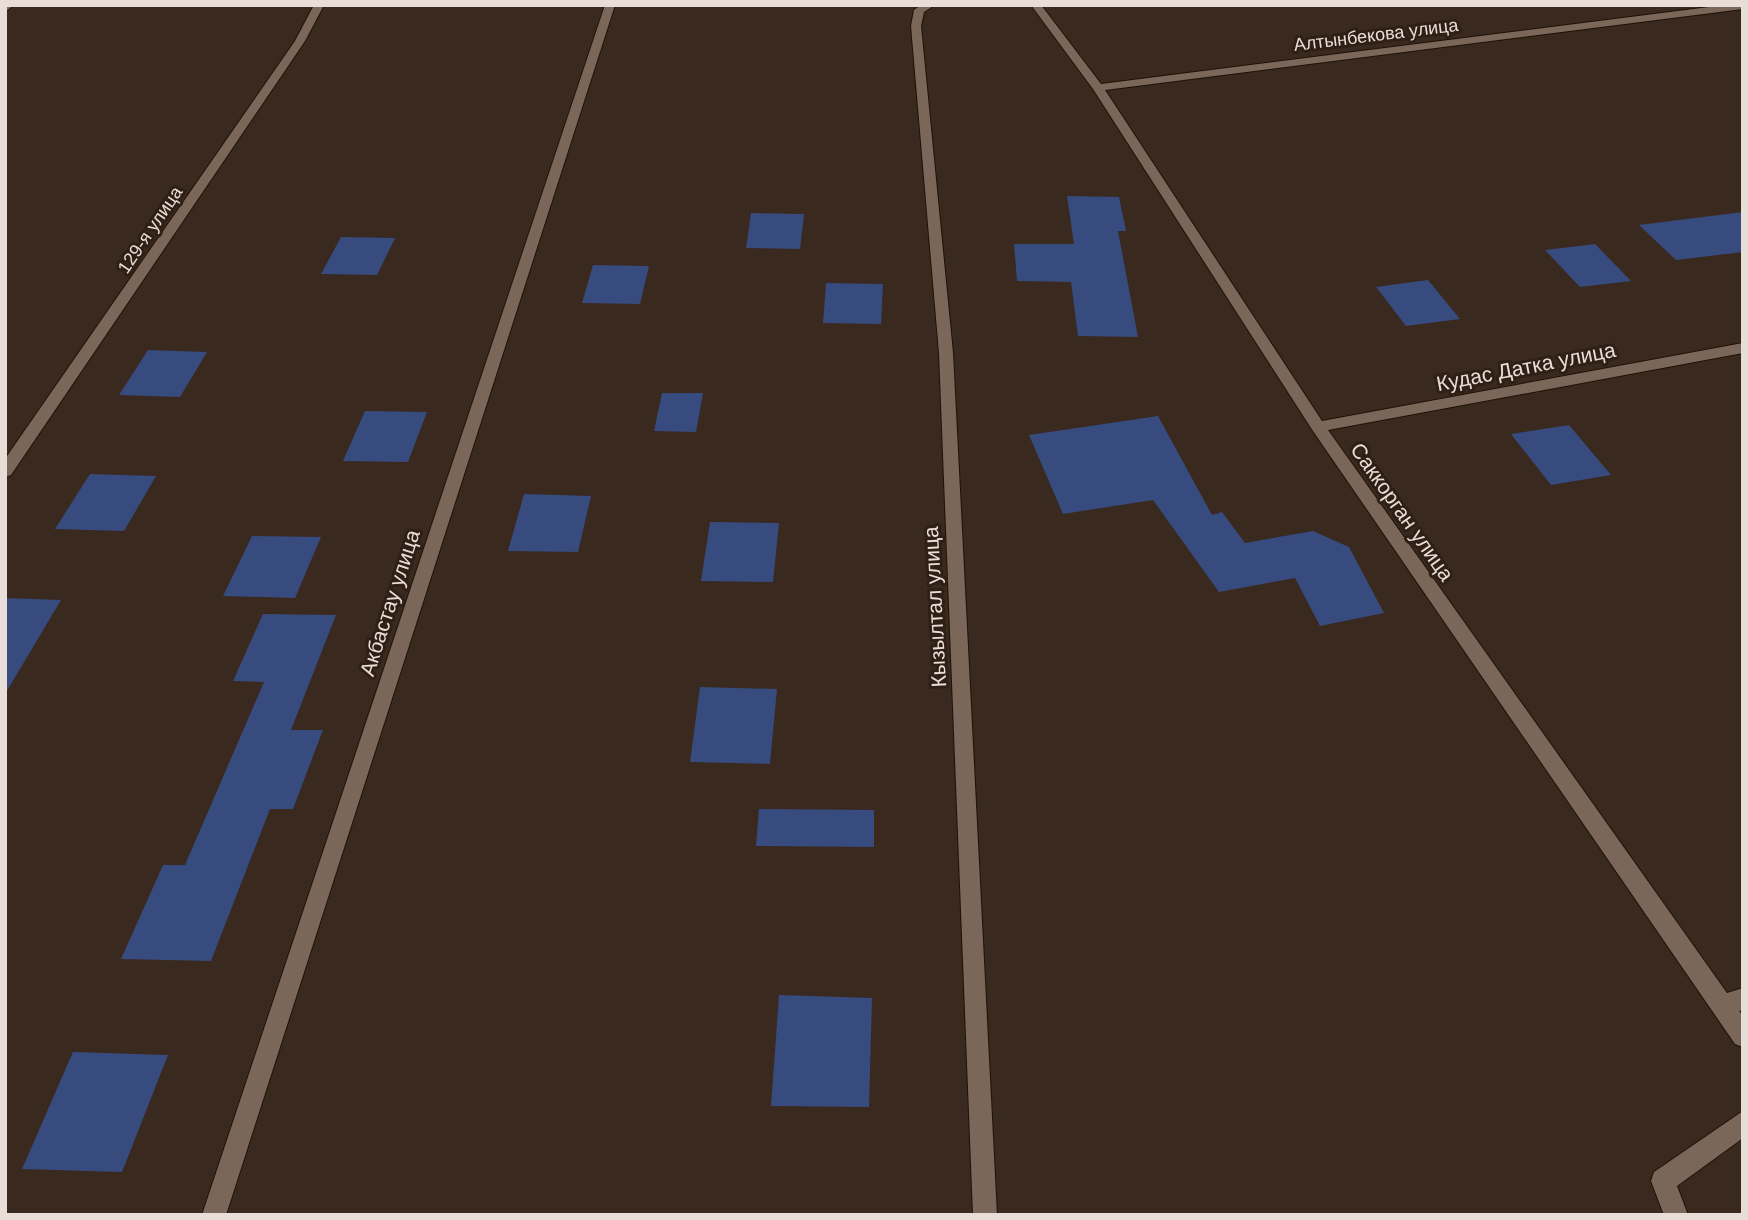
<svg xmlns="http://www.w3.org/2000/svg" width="1748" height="1220" viewBox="0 0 1748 1220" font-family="Arial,sans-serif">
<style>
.building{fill:#374b7e}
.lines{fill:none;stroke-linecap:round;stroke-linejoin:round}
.minor-casing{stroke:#201108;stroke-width:2}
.minor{fill:#7a675a;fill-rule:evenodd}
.labels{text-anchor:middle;stroke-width:6;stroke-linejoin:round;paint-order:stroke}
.far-street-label{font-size:18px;fill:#e9ded7;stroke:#2f1f15}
.street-label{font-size:21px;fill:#e9ded7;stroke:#2f1f15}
</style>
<rect width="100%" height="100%" fill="#3a291e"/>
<g class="building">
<path d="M1067 196 1119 197 1126 231H1118L1138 337 1078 336 1071 282 1017 281 1014 244H1074Z"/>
<path d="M1743 212V252L1676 260 1639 225Z"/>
<path d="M751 213 804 214 800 249 746 248Z"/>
<path d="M341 237 395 238 377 275 321 274Z"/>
<path d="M1595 244 1631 281 1580 287 1545 250Z"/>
<path d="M593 265 649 266 640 304 582 303Z"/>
<path d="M1428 280 1460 319 1406 326 1376 287Z"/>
<path d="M826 283 883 284 881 324 823 323Z"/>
<path d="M148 350 207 352 180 397 119 395Z"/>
<path d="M662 393H703L696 432 654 431Z"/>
<path d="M365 411 427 412 408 462 343 461Z"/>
<path d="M1158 416 1212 515 1222 512 1245 543 1313 531 1349 547 1384 613 1320 626 1295 578 1219 592 1153 500 1063 514 1029 435Z"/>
<path d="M1569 425 1611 475 1551 485 1511 434Z"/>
<path d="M90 474 156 476 124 531 55 529Z"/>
<path d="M524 494 591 496 578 552 508 551Z"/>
<path d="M710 522 779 523 773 582 701 581Z"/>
<path d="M252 536 321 537 295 598 223 596Z"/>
<path d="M5 598 61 600 5 694Z"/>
<path d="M263 614 336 615 291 730H323L293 809H270L211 961 121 959 163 865H185L264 682 233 681Z"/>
<path d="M700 687 777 689 770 764 690 762Z"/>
<path d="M759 809 874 810V847L756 846Z"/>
<path d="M779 995 872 998 869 1107 771 1106Z"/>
<path d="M73 1052 168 1055 122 1172 22 1169Z"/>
</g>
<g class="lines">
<g class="minor-casing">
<g id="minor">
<path d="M5 5H14L5 12Z"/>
<path d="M314 5H324L305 41 11 475 5 477V459L295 41Z"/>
<path d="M605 5H615L226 1215H202Z"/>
<path d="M921 5H935L924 12 921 26 953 353 997 1215H973L939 353 911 26 914 10Z"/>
<path d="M1031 5H1041L1101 84 1725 5H1743V9L1105 90 1322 421 1743 343V353L1328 430 1727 993 1743 988V1010L1739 1011 1743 1016V1047L1735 1044 1313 431 1093 89Z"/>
<path d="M1743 1111V1138L1677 1186 1688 1215H1664L1651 1181 1654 1172Z"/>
</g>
</g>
<use href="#minor" class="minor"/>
</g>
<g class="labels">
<g class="far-street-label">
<text transform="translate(1376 35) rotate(-7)" y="6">Алтынбекова улица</text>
<text transform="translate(150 230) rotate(-56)" y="6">129-я улица</text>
</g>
<g class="street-label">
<text transform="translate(1526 367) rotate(-11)" y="7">Кудас Датка улица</text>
<text transform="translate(1402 512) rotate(55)" y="7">Саккорган улица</text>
<text transform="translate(390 603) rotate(-72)" y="7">Акбастау улица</text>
<text transform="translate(935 607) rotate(-93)" y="7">Кызылтал улица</text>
</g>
</g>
<rect width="1748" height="1220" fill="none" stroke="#e9ded7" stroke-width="14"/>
</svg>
